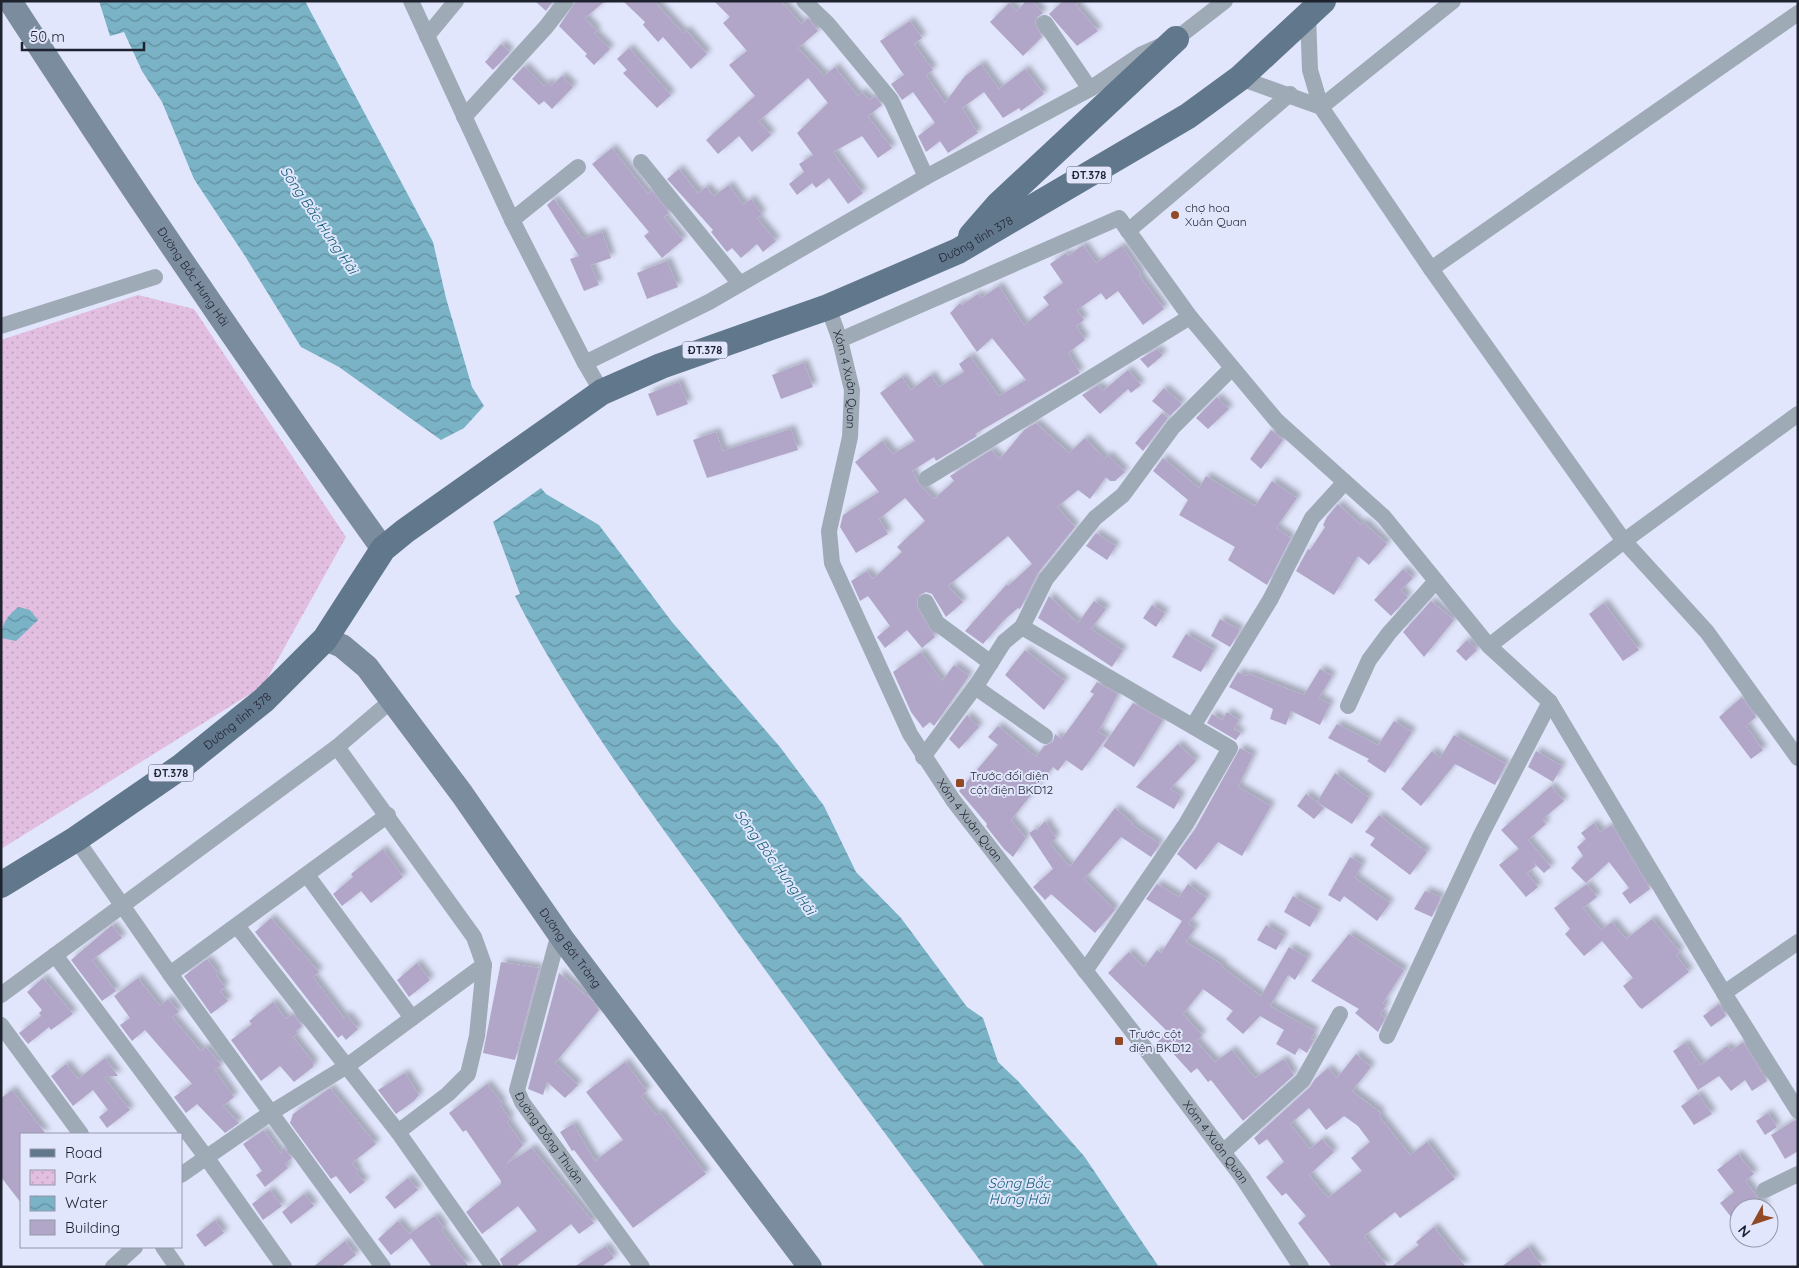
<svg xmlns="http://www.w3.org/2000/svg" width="1799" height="1268" viewBox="0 0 1799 1268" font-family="Quicksand,sans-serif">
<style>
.park{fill:url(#park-dots)}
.water{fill:url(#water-waves)}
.building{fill:#b2a6c8;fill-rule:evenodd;filter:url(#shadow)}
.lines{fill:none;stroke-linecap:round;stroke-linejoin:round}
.street{stroke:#9eaab6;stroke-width:16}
.secondary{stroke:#7a8c9e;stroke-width:24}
.primary{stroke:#61778c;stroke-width:26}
.poi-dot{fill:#914a25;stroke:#e1e6fc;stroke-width:2}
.labels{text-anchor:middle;stroke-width:4;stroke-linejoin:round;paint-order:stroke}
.shield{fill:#e1e6fc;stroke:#595d6c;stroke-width:1}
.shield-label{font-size:11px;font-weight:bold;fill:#1f222f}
.poi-label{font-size:12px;fill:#1f222f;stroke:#e1e6fc;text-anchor:start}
.street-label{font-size:12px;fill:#1f222f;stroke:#e1e6fc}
.water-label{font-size:14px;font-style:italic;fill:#155f74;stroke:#e1e6fc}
</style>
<defs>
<pattern id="park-dots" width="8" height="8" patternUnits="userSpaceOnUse" patternTransform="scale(1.25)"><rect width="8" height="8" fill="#e2bee1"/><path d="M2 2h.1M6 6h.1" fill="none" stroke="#c1a3c1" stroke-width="1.8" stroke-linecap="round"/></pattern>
<pattern id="water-waves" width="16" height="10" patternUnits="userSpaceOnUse" patternTransform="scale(1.25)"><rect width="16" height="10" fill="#7ab2c6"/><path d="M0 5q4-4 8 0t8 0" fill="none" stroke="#6390a1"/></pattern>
<filter id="shadow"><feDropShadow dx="4.5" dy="-4.5" stdDeviation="2.5" flood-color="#0004"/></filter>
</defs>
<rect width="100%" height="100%" fill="#e1e6fc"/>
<path class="park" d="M138 295 194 309 346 537 263 686 1 849V340Z"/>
<g class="water">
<path d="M99 1H305L433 242 446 298 472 387 484 406 464 428 441 440 339 367 301 347 245 256 194 179 162 102 142 71 124 32 110 36Z"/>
<path d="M541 488 546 494 599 525 672 622 780 747 824 806 856 872 901 918 967 1007 983 1018 998 1062 1018 1081 1084 1156 1159 1267H985C892 1144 801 1020 711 895 641 799 569 702 515 596L520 594 493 522Z"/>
<path d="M19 607 30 610 38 620 16 641 1 638C1 625 8 614 19 607Z"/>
</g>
<g class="building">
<path d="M535 1H553L546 11Z"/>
<path d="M576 1H605L585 18 597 31 594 33 610 49 594 65 585 56 587 54 559 26Z"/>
<path d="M623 1H654L683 33 686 30 707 54 691 69 663 37 658 42 643 25 645 22Z"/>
<path d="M714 1H781L801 24 808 18 818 31 798 48 824 76 835 67 858 96 862 92 869 100 875 96 882 105 868 116 892 148 878 158 862 136 833 152 863 193 848 204 829 178 816 188 812 183 797 195 789 184 804 172 799 164 813 155 797 133 828 103 808 78 759 121 771 135 752 152 739 136 718 154 706 140 755 96 729 65 747 51 723 23 730 17Z"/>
<path d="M1026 1H1032L1043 13 1036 18 1035 23 1042 37 1023 56 990 22 1009 3 1017 11Z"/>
<path d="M1063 1H1079L1076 5 1098 31 1077 46 1049 14Z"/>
<path d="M910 21 922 38 914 44 933 70 926 75 945 103 965 76 981 64 999 89 1025 69 1044 94 1021 111 1019 108 1003 118 984 92 962 108 978 133 948 153 940 141 926 152 918 136 935 123 913 92 902 100 891 84 904 75 880 41Z"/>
<path d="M501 44 510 52 493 70 485 62Z"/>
<path d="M629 48 671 95 657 108 623 73 627 70 617 59Z"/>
<path d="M524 66 544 86 548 82 551 86 562 76 573 87 552 109 544 101 539 105 512 79Z"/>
<path d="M612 148 648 194 652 191 669 213 664 217 683 240 662 258 644 236 649 232 592 164Z"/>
<path d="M679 169 698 193 706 187 714 196 729 185 743 205 751 199 762 215 757 218 776 241 763 252 757 244 741 258 732 248 727 252 711 232 713 230 667 179Z"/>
<path d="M554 199 583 239 602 232 611 258 591 265 599 285 584 291 570 259 579 256 547 205Z"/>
<path d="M1083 245 1096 263 1122 246 1141 274 1139 275 1164 309 1143 325 1118 291 1106 300 1101 293 1077 310 1084 320 1076 326 1085 340 1068 353 1080 373 975 434 977 436 936 461 934 457 912 471 919 484 934 499 954 481 950 476 991 450 1000 459 1024 430 1036 423 1069 453 1085 438 1105 459 1108 455 1125 472 1115 481H1110L1106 477 1090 499 1078 490 1057 507 1075 527 1038 573 1020 609 1018 608 1004 620 983 644 965 631 1007 584 1008 586 1032 564 1008 536 948 586 963 602 946 617 932 594 926 592 918 596 917 607 935 637 922 648 907 630 885 648 877 637 890 626 868 596 860 601 851 581 867 571 873 579 902 552 897 547 925 521 905 498 879 519 888 534 856 553 840 527 843 515 879 492 855 462 882 441 893 454 915 441 880 393 902 377 911 390 931 375 939 387 964 372 959 364 970 356 999 396 1026 380 992 338 977 352 950 313 960 303 962 305 978 294 981 298 999 286 1024 325 1049 305 1043 297 1063 283 1050 264 1066 253 1068 256Z"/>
<path d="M667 261 678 287 647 299 637 273Z"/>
<path d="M1157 349 1163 355 1148 368 1140 359Z"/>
<path d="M804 363 813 387 781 399 772 375Z"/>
<path d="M1128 370 1141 385 1131 393 1128 389 1100 414 1082 395 1098 385 1103 391Z"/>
<path d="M679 382 688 404 657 416 648 394Z"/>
<path d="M1164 388 1182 404 1170 416 1152 401Z"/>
<path d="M1217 397 1229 409 1208 429 1196 418Z"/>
<path d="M1162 413 1168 418 1143 451 1135 443Z"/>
<path d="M791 429 798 450 707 478 693 440 716 432 723 451Z"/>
<path d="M1271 430 1283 440 1261 469 1250 459Z"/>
<path d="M1163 458 1199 488 1206 476 1255 506 1272 481 1297 498 1276 528 1291 538 1267 585 1228 560 1235 547 1179 515 1188 500 1153 471Z"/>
<path d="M1338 504 1361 525 1363 522 1387 544 1369 565 1358 556 1334 595 1296 571 1308 549 1310 550 1325 527 1323 525 1327 517Z"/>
<path d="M1096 533 1116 546 1107 560 1086 546Z"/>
<path d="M1403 569 1413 578 1401 590 1408 597 1391 616 1374 600Z"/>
<path d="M1049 596 1078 623 1094 601 1106 609 1091 629 1123 650 1112 667 1038 618Z"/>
<path d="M1431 601 1454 620 1424 657 1403 632Z"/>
<path d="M1604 603 1639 650 1623 661 1589 614Z"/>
<path d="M1152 605 1165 613 1156 627 1143 618Z"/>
<path d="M1220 619 1240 630 1230 647 1211 636Z"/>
<path d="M1186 634 1214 650 1201 672 1172 657Z"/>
<path d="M1467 640 1477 650 1466 661 1456 651Z"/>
<path d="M1025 650 1065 681 1044 710 1005 675Z"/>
<path d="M921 652 942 681 954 665 969 676 934 726 930 722 923 728 911 712 893 672Z"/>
<path d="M1320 669 1332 676 1319 698 1330 704 1320 725 1291 711 1286 725 1270 719 1273 709 1229 687 1238 672 1246 676 1249 674 1304 695Z"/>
<path d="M1097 682 1118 694 1098 732 1107 737 1082 771 1066 760 1058 771 1053 767 1011 820 1026 838 1013 857 1004 849 986 826 987 824 959 791 998 745 988 737 998 726 1036 757 1044 746 1053 742 1055 734 1061 739 1071 726 1094 694 1090 692Z"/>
<path d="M1742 697 1756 717 1746 726 1763 750 1751 759 1719 717Z"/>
<path d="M1133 703 1163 720 1134 767 1103 746Z"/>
<path d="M1227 712 1239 720 1234 729 1241 733 1236 740 1207 723 1212 714 1222 720Z"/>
<path d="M967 715 979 727 959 749 949 739Z"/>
<path d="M1394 721 1412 732 1385 773 1367 761 1369 759 1328 738 1337 724 1378 745Z"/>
<path d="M1454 735 1506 764 1495 785 1455 764 1421 806 1401 789 1432 751 1440 758Z"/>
<path d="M1178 744 1196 761 1170 789 1181 796 1174 809 1136 787Z"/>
<path d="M1240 748 1253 755 1238 787 1271 806 1242 856 1218 842 1196 870 1177 854 1195 829Z"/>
<path d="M1536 751 1562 766 1553 782 1528 767Z"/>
<path d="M1335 773 1369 798 1352 824 1317 802Z"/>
<path d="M1551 786 1564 801 1543 819 1546 824 1528 840 1551 867 1544 873 1532 861 1536 866 1527 873 1538 887 1526 897 1499 865 1519 849 1501 830Z"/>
<path d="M1306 794 1324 808 1314 819 1297 806Z"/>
<path d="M1115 808 1133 823 1131 824 1160 844 1151 857 1121 837 1084 879 1115 910 1095 933 1051 894 1045 900 1033 887 1053 869 1029 833 1035 829 1037 830 1045 821 1056 838 1050 844 1070 867Z"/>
<path d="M1379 815 1427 852 1410 875 1370 845 1375 838 1365 832Z"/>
<path d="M1594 823 1600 832 1612 825 1650 889 1630 904 1622 893 1629 888 1609 862 1586 883 1571 868 1583 856 1577 847 1586 839 1581 833Z"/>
<path d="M383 849 403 877 371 903 361 891 342 906 333 894 353 877 351 874Z"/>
<path d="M1350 857 1362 864 1355 878 1390 903 1377 921 1344 896 1340 902 1328 895Z"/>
<path d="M1157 884 1179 897 1188 884 1207 898 1188 924 1195 928 1186 942 1223 965 1222 967 1261 996 1289 947 1308 958 1295 980 1288 975 1270 1006 1315 1031 1311 1039 1314 1040 1307 1053 1299 1048 1295 1055 1276 1044 1284 1030 1260 1016 1243 1034 1226 1019 1233 1011 1203 989 1183 1014 1202 1035 1196 1041 1215 1062 1232 1050 1255 1078 1284 1059 1294 1075 1243 1121 1211 1080 1208 1082 1197 1068 1191 1073 1169 1049 1166 1052 1157 1043 1167 1031 1108 973 1129 952 1144 967 1157 950 1161 953 1182 921 1146 899Z"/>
<path d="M1587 884 1597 897 1583 908 1601 930 1612 922 1626 939 1652 919 1680 952 1676 955 1689 972 1642 1009 1639 1007 1623 986 1633 978 1602 941 1584 956 1565 934 1570 929 1554 908Z"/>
<path d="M1425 891 1441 897 1432 917 1414 909Z"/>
<path d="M1293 896 1319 911 1310 927 1284 912Z"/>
<path d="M271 918 319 972 313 977 344 1018 347 1015 358 1029 346 1040 342 1035 338 1038 255 932Z"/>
<path d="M112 925 122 938 92 960 116 991 102 1001 71 960Z"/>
<path d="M1266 925 1284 936 1276 950 1257 940Z"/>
<path d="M1349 934 1404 970 1383 1003 1386 1006 1380 1014 1385 1018 1378 1032 1355 1013 1359 1009 1311 981Z"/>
<path d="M207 959 218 973 216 975 225 987 220 991 228 1001 211 1014 184 976Z"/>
<path d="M501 962 539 968 515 1060 483 1053Z"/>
<path d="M417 963 430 980 409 997 397 980Z"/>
<path d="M559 973 591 999 599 1010 555 1063 578 1085 565 1098 547 1082 543 1095 528 1089Z"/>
<path d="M43 978 73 1014 51 1030 49 1027 28 1044 19 1033 41 1016 39 1013 42 1010 27 992Z"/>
<path d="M138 978 160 1006 168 999 179 1012 172 1017 201 1051 206 1047 221 1065 215 1070 234 1097 223 1106 239 1123 225 1133 197 1104 186 1113 174 1097 192 1084 145 1030 132 1041 120 1025 130 1018 114 996Z"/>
<path d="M273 1002 286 1019 293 1014 302 1026 296 1031 298 1033 293 1037 313 1062V1067L294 1082 280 1066 261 1081 231 1040 252 1024 249 1021Z"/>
<path d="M1719 1004 1726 1016 1711 1027 1703 1016Z"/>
<path d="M1743 1042 1767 1081 1752 1091 1745 1080 1731 1091 1719 1076 1698 1090 1673 1051 1685 1043 1701 1065 1727 1046 1731 1051Z"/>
<path d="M1356 1054 1371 1067 1352 1091 1381 1113 1379 1116 1410 1155 1427 1142 1455 1179 1400 1218 1395 1212 1364 1236 1388 1267H1332L1298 1223 1306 1216 1286 1193 1282 1196 1266 1177 1284 1162 1267 1139 1259 1145 1254 1138 1310 1087 1315 1079 1328 1068 1337 1078ZM1309 1108 1326 1130 1344 1116 1358 1126 1370 1142 1351 1158 1362 1171 1328 1198 1309 1175 1334 1152 1322 1139 1310 1149 1290 1124Z"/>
<path d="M105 1058 118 1076 104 1077 130 1110 107 1128 99 1117 108 1110 93 1090 73 1106 51 1076 66 1064 78 1079Z"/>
<path d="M625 1062 647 1091 641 1096 656 1115 660 1113 706 1174 633 1228 574 1150 572 1151 560 1132 573 1124 595 1161 623 1140 586 1092Z"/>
<path d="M405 1073 419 1095 414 1101 396 1114 378 1090Z"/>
<path d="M487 1084 502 1103 500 1105 510 1119 507 1122 523 1145 506 1164 532 1148 594 1223 579 1234 571 1224 515 1267H503L500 1259 537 1231 518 1206 482 1234 466 1212 501 1184V1181L466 1130 463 1132 449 1113Z"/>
<path d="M330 1088 376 1144 352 1163 358 1171 356 1173 365 1182 350 1194 336 1176 331 1179 290 1123 293 1114Z"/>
<path d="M12 1090 46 1134H21V1203L1 1177V1098Z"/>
<path d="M1698 1094 1712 1114 1694 1125 1681 1106Z"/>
<path d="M1768 1113 1777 1127 1765 1135 1756 1121Z"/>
<path d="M1795 1120 1798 1121V1151L1785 1159 1771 1135Z"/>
<path d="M264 1130 281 1154 283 1147 292 1158 285 1164 288 1168 265 1187 256 1175 262 1171 243 1144Z"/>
<path d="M1738 1154 1754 1174 1745 1181 1766 1208H1739V1227L1720 1203 1734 1192 1717 1170Z"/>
<path d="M408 1178 418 1190 395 1209 385 1197Z"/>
<path d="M270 1190 282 1206 263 1220 252 1204Z"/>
<path d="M304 1194 314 1206 291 1224 282 1212Z"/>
<path d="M435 1216 444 1228 441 1230 469 1267H432L411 1238 391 1255 378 1239 398 1221 409 1234Z"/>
<path d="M215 1220 224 1233 205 1247 196 1235Z"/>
<path d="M1434 1227 1466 1267H1391L1419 1245 1416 1242Z"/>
<path d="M345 1241 356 1255 341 1267H313Z"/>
<path d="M606 1246 614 1258 601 1267H574Z"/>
<path d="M1528 1247 1543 1267H1501Z"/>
</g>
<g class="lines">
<g class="street">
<path d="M411 1 512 220 585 363 602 392"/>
<path d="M804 1 828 24 891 100 926 177"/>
<path d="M1308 15 1310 70 1321 107 1431 269 1624 541 1707 632 1798 758"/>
<path d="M1045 23 1090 89"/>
<path d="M427 36 456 1"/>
<path d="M1240 78 1321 107"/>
<path d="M1321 107 1453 1"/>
<path d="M464 117 546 27 566 1"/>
<path d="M641 162 740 284"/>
<path d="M512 220 578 167"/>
<path d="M1128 231 1290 94"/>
<path d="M1431 269 1798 13"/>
<path id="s1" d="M828 307 840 340 852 390 850 437 829 531 832 563 910 734 953 800 1132 1031 1242 1177 1301 1267"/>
<path d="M1 326 155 277"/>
<path d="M840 340 1119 218 1190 317 1276 420 1384 517 1489 646 1550 702 1724 993 1798 942"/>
<path d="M585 363 709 302 926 177 1090 89 1142 54 1176 39 1225 1"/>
<path d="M927 478 1190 317"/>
<path d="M926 602 937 623 991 663"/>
<path d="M1022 627 1046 579 1095 518 1123 495 1173 427 1232 368"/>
<path d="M1489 646 1624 541 1798 414"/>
<path d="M975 687 1045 736"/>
<path d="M392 700 337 747 474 937 484 965 477 1036 468 1074 448 1094 398 1132 493 1267"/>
<path d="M1348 706 1369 660 1389 633 1436 581"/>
<path d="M1193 726 1270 600 1312 518 1345 482"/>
<path d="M923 757 978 683 1004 642 1022 627 1230 748 1186 824 1085 971"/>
<path d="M76 839 170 974"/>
<path d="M307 875 412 1018"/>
<path d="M237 926 398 1132"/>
<path id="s2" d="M559 933 517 1090 522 1102 642 1267"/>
<path d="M55 955 206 1157 284 1267"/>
<path d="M1724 993 1798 1111"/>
<path d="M1 995 337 747"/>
<path d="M1 1025 81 1134"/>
<path d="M1387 1036 1481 835 1550 702"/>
<path d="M1223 1152 1303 1080 1340 1014"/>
<path d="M181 1175 272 1112 347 1066 484 965"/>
<path d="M1765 1190 1798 1174"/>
<path d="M163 1247 177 1267"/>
<path d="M113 1267 135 1247"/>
<path d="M383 1267 170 974 388 815"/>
</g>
<g class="secondary">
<path id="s3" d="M10 1C130 187 254 369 383 549"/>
<path id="s4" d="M325 639 342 646 367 667 462 794 564 941 810 1267"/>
</g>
<g class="primary">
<path d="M971 236 998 205 1176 39"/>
<path id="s5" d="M1 885 76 839 182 766 264 700 325 639 383 549 405 531 602 392 661 366 828 307 958 251 1188 116 1240 78 1323 1"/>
</g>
</g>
<g class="poi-dot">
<circle cx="1175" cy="215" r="5"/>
<rect x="955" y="778" width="10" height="10" rx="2.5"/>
<rect x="1114" y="1036" width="10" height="10" rx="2.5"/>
</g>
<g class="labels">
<g class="shield">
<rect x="1066.5" y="166.5" width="45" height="17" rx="4"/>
<rect x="682.5" y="341.5" width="45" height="17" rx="4"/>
<rect x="148.5" y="764.5" width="45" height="17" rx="4"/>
</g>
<g class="shield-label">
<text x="1089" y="179">ĐT.378</text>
<text x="705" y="354">ĐT.378</text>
<text x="171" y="777">ĐT.378</text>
</g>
<g class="poi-label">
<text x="1185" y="212">chợ hoa<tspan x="1185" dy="14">Xuân Quan</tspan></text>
<text x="970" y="780">Trước đối diện<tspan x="970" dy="14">cột điện BKD12</tspan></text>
<text x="1129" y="1038">Trước cột<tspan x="1129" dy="14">điện BKD12</tspan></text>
</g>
<g class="street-label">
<text dy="4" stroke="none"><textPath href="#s5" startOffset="1189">Đường tỉnh 378</textPath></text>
<text dy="4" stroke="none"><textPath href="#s3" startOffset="331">Đường Bắc Hưng Hải</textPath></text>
<text dy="4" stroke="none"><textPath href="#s1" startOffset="75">Xóm 4 Xuân Quan</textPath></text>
<text dy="4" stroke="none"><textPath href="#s5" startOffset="288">Đường tỉnh 378</textPath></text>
<text dy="4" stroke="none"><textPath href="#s1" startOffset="555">Xóm 4 Xuân Quan</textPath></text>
<text dy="4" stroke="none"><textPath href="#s4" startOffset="398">Đường Bát Tràng</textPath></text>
<text dy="4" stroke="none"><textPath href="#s2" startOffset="220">Đường Đồng Thuận</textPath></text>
<text dy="4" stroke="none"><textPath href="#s1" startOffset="960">Xóm 4 Xuân Quan</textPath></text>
</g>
<g class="water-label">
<text transform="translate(319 220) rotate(56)" y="5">Sông Bắc Hưng Hải</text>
<text transform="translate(775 862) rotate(54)" y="5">Sông Bắc Hưng Hải</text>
<text x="1019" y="1188">Sông Bắc<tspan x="1019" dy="16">Hưng Hải</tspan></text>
</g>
</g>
<rect width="1799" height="1268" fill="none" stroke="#1f222f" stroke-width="5"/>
<rect x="20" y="1133" width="162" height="115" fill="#e1e6fc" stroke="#9398aa"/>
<rect x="30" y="1149" width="25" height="8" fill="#61778c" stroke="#9398aa"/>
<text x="65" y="1158" font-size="15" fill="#1f222f">Road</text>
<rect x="30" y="1170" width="25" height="15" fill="url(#park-dots)" stroke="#9398aa"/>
<text x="65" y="1183" font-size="15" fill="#1f222f">Park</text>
<rect x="30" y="1196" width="25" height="15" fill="url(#water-waves)" stroke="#9398aa"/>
<text x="65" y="1208" font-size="15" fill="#1f222f">Water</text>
<rect x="30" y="1220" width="25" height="15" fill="#b2a6c8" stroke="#9398aa"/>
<text x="65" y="1233" font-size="15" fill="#1f222f">Building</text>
<g transform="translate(1754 1223) rotate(230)"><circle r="24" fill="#e1e6fc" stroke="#9398aa"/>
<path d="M0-4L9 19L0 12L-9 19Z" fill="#914a25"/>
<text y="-8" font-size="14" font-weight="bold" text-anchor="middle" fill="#1f222f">N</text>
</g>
<path d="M22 42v8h122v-8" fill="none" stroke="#1f222f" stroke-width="2.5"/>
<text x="30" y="42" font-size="15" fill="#1f222f" stroke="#e1e6fc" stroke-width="4" paint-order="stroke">50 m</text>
</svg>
